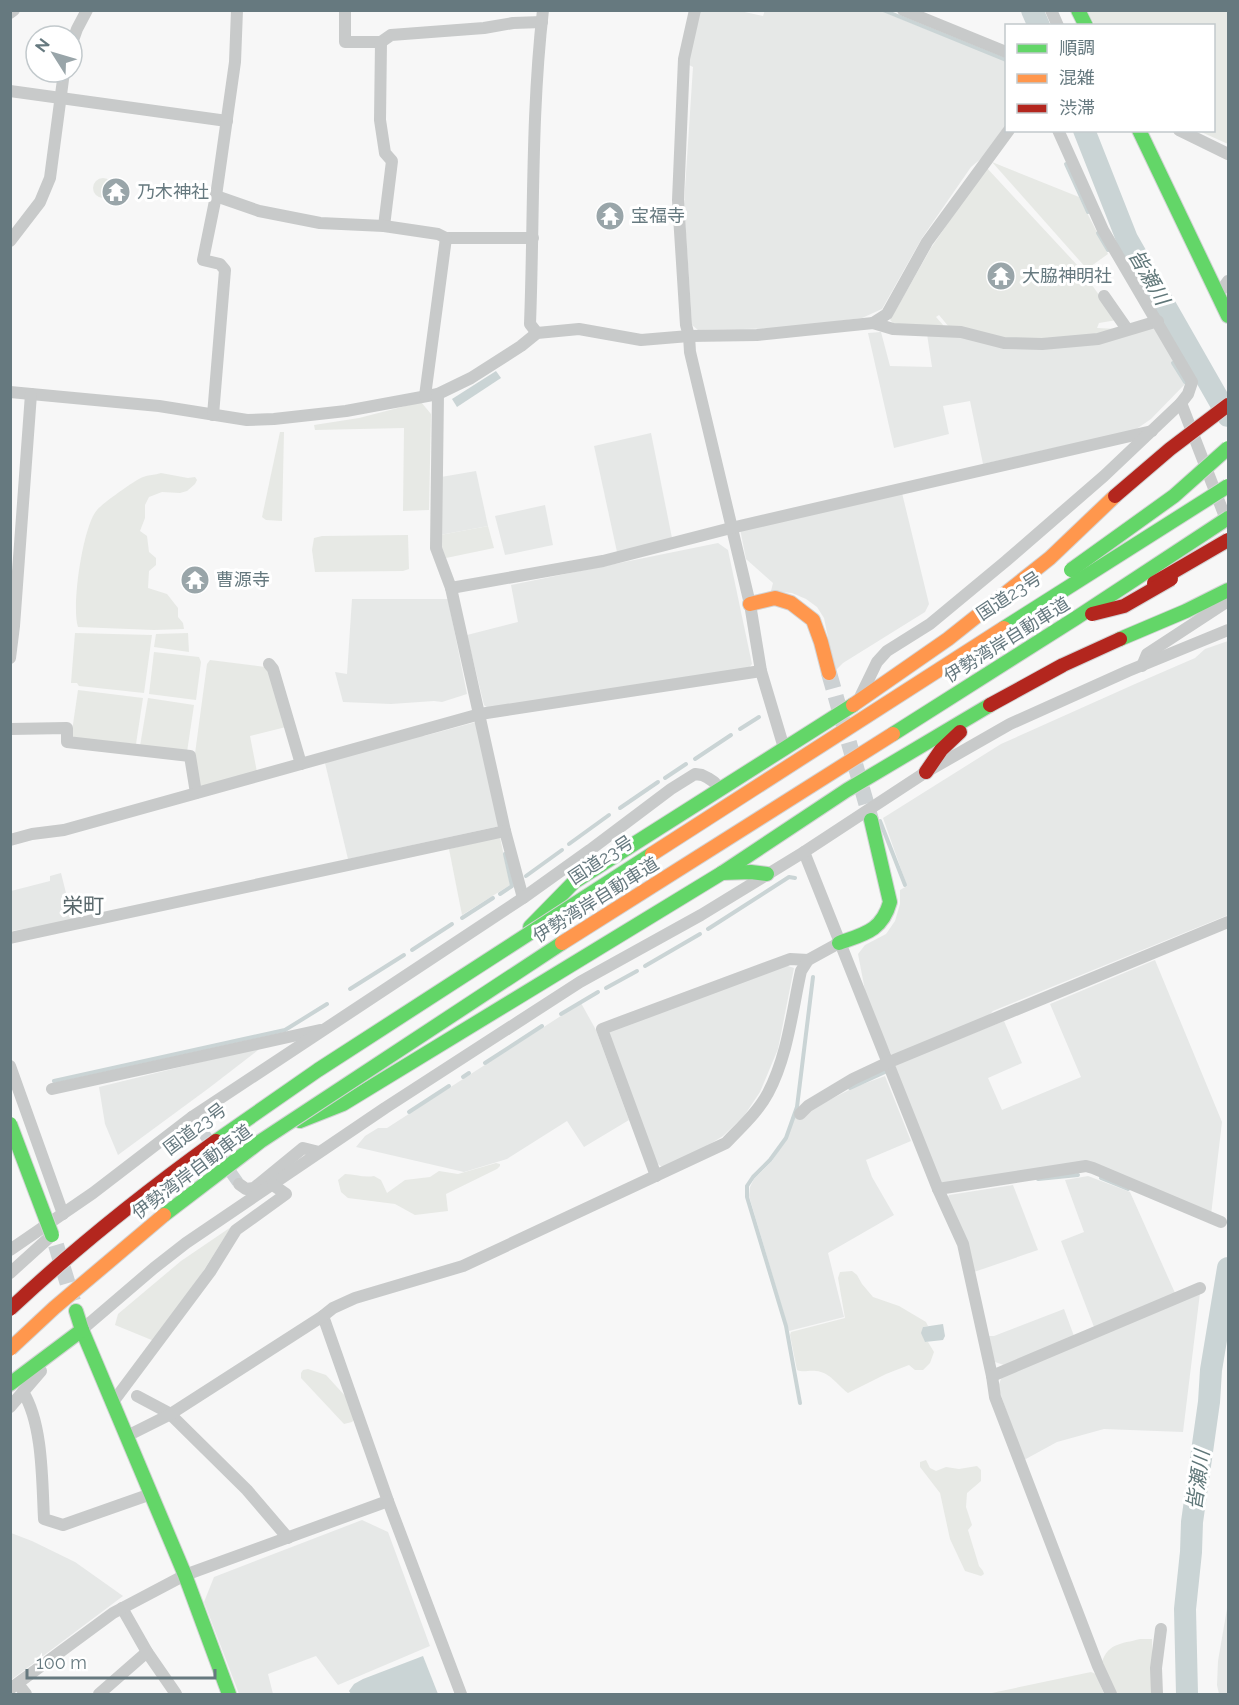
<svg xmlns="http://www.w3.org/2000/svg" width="1239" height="1705" viewBox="0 0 1239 1705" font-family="Raleway,'Noto Sans JP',sans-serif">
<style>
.built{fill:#e6e8e7}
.green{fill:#e7e9e5}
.water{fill:#cad4d5}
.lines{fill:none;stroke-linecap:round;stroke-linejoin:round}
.stream{stroke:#cad4d5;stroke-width:4}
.river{stroke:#cad4d5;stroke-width:22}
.street-tunnel{stroke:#ccd1d3;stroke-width:12;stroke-dasharray:12 6;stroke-linecap:butt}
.secondary-tunnel{stroke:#ccd1d3;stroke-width:16;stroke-dasharray:16 8;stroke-linecap:butt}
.fast-casing{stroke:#d2d3d4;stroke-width:16}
.slow-casing{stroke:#d2d3d4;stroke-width:16}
.jam-casing{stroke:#d2d3d4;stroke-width:16}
.street{stroke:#c8caca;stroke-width:12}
.fast{stroke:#63d668;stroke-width:14}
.slow{stroke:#ff974d;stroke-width:14}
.jam{stroke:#b3261e;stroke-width:14}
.fast-bridge-casing{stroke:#d2d3d4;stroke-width:16;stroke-linecap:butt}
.slow-bridge-casing{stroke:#d2d3d4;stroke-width:16;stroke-linecap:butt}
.jam-bridge-casing{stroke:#d2d3d4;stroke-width:16;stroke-linecap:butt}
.fast-bridge{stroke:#63d668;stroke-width:14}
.slow-bridge{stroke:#ff974d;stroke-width:14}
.jam-bridge{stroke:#b3261e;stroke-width:14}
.labels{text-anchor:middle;stroke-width:6;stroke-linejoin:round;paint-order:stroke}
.poi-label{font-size:18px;fill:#66797f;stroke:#fff;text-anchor:start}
.street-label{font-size:18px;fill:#66797f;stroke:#fff}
.water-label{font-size:20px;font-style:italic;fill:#607779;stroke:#fff}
.quarter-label{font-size:21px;fill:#57666a;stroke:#fff}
</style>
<rect width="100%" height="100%" fill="#f7f7f7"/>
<g class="built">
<path d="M765 10 881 11 1006 61V124L983 157 971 167 922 238 882 309 862 318 783 328 698 330 692 325 684 204 693 67 687 64 698 11H740L763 16Z"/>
<path d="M1149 327 1156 329 1188 381 1151 419 1135 430 983 464 970 401 943 406 949 434 894 448 868 333 881 332 890 366 932 367 927 334 961 336 1001 346Z"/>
<path d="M651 433 672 538 617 552 594 446Z"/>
<path d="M476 471 488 526 440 535 441 477Z"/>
<path d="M902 493 929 604 925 612 843 663 835 671 824 618 817 607 806 599 792 593 771 591 773 583 746 559 740 529Z"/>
<path d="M545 505 553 545 505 555 495 516Z"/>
<path d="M718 543 728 550 752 664 747 670 489 709 484 705 467 635 518 622 511 585Z"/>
<path d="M352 599H448L467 694 442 702 434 701 391 704 343 702 335 672 347 674Z"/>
<path d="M1228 641V915L993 1011 988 1016 892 1056 868 1006 858 954 865 945 886 934 895 921 900 904V890L907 886 883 818 1001 744 1135 684 1195 658 1205 649Z"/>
<path d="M476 722 500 826 348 859 325 763 419 735 424 736Z"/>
<path d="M61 873 73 921 11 931V891L50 881V876Z"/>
<path d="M1155 960 1222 1122 1211 1215 1095 1163 944 1185 938 1182 893 1071 897 1064 1004 1021 1022 1063 988 1078 1002 1110 1081 1077 1050 1004Z"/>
<path d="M785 965 794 968 778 1049 760 1092 744 1116 723 1136 707 1146 662 1167 655 1162 609 1034 612 1028Z"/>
<path d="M581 1003 596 1030 629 1120 584 1147 567 1121 507 1159 464 1172 356 1147 365 1136 378 1128H387Z"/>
<path d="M262 1047 209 1088 118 1155 105 1124 99 1087Z"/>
<path d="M885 1076 911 1141 866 1160 872 1177 894 1215 828 1253 844 1317 789 1331 749 1196 750 1187 754 1179 772 1161 787 1138 795 1117 855 1087Z"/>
<path d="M1088 1176 1130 1192 1175 1293 1094 1327 1061 1241 1084 1232 1065 1180Z"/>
<path d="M1013 1185 1038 1250 974 1272 947 1199 949 1195Z"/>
<path d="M1200 1293 1183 1432 1104 1429 1057 1442 1024 1460 998 1387 1002 1376Z"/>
<path d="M1064 1309 1074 1336 1004 1365 995 1362 987 1336H994Z"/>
<path d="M362 1520 388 1532 430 1646 338 1685 316 1656 268 1674 273 1694H239L204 1602 214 1577Z"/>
<path d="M11 1533 32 1541 75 1562 123 1596 11 1680Z"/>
<path d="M1228 1603V1694H1219L1217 1685 1218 1661Z"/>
</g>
<g class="green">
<path d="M1087 11H1228V144L1199 131 1214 130V26L1095 25Z"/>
<path d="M992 162 1079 197 1108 254 1087 269Z"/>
<path d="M986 167 1079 267 1117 320 1099 323 1097 328 1118 329 1100 335 1068 339H1002L949 327 939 315 936 317 944 326 894 324 890 320 931 248Z"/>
<circle cx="103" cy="188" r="10"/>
<path d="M421 402 431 414 429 510 403 511 404 428 315 430 314 425 359 418Z"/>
<path d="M280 432H284L282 521 266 520 262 517Z"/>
<path d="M161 473 188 478 195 477 197 480 195 484 187 491 180 493 162 492 149 497 145 505V518L140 531 147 536 149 552 156 558V565L149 571 148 588 167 594 178 608V617L183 623 184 629 154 630 78 627C71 607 83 525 97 510 103 503 135 480 143 477 148 475 155 475 161 473Z"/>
<path d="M488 526 494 548 446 558 441 545 440 535Z"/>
<path d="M408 535 409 569 403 571 315 572 312 550 314 538 322 536Z"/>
<path d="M75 633 152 635 144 693 79 686 77 683H71Z"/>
<path d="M188 633 189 652 154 647 156 634Z"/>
<path d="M154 652 199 657 201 662 196 700 149 694Z"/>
<path d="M210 660 265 667 270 671 286 727 250 736 257 772 203 787 200 785 194 761 207 664Z"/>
<path d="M78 690 143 698 136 744 71 738Z"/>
<path d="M148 698 194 705 187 752 140 746Z"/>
<path d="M500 837 510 885 462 915 449 849Z"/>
<path d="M496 1163 500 1164V1166L497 1169 446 1194 448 1211 415 1215 395 1204 348 1198 341 1192 338 1180 345 1174C355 1174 364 1178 374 1176L381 1180 387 1193 405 1180 430 1177 439 1171 458 1174Z"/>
<path d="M231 1227 204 1270 154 1341 115 1325 118 1314 181 1261Z"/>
<path d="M852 1271 857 1275 862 1284 873 1297 899 1306 926 1322 928 1326 923 1327 925 1342H928L934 1352 930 1363 923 1370H915L909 1365 886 1374 848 1393C837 1385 830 1372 816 1371 808 1370 804 1373 797 1370L790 1335 791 1332 845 1318 838 1278 840 1272Z"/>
<path d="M308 1369 326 1375 347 1398 355 1419 352 1422 344 1424 301 1378V1373L303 1370Z"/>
<path d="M926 1460 930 1468 936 1471 946 1467 959 1469 977 1466 981 1470V1481L967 1493 966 1507 972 1525 968 1530 979 1566 983 1571 984 1574 981 1576 965 1571 950 1539 940 1493 920 1467V1462Z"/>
<path d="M1140 1639H1152L1153 1694H1116L1101 1666C1106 1643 1121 1644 1140 1639Z"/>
<path d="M1091 1672 1096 1674 1104 1694H987Z"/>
</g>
<g class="water">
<path d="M496 371 501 378 457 407 452 399Z"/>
<path d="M943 1324 945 1336 943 1340 925 1342 921 1333 923 1327Z"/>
<path d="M423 1656 438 1694H351L349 1691 354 1684 363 1679Z"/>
</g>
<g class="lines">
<g class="stream">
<path d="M883 10 1006 60"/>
<path d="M1066 164 1088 212"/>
<path d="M1098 233 1108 250"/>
<path d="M1173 363 1185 382"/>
<path d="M740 729 759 717"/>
<path d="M695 759 731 735"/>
<path d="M665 778 686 764"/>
<path d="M620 808 658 782"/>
<path d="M880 821 905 885"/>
<path d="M569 844 609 815"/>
<path d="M526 876 562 850"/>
<path d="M500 894 512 886 505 854"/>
<path d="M462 918 493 898"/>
<path d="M708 929 789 877 795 878"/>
<path d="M412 950 452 924"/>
<path d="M645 966 700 934"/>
<path d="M606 988 637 971"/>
<path d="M350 989 404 955"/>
<path d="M561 1014 598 992"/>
<path d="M485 1063 542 1026"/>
<path d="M463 1077 469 1073"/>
<path d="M54 1081 285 1030 327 1004"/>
<path d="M850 1088 885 1072"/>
<path d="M409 1112 449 1086"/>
<path d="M1101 1178 1128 1189"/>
<path d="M1038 1179 1078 1175"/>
<path d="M800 1403 786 1326 747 1197V1186L753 1177 770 1160 786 1138 797 1107 813 977"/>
</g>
<g class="river">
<path d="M1032 10 1039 26"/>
<path d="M1084 130 1127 239 1228 416"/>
<path d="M1187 1694 1185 1609 1191 1552 1192 1522 1209 1402 1211 1370 1228 1268"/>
</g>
<path class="street-tunnel" d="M200 1128 239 1184"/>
<g class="secondary-tunnel">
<path d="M829 673 871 820"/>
<path d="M56 1245 73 1301"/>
</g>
<g class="fast-casing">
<g id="fast">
<path d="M1078 10 1086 26"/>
<path d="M1139 130 1228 316"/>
<path d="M1120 639 1186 611 1228 590"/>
<path d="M722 873 751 872 767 874"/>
<path d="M530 927 574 882 853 705"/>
<path d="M839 943C864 934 882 931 890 902L871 820"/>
<path d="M300 1121 343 1104 722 873 847 790 990 705"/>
<path d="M76 1311 82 1330 185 1575 229 1694"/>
<path d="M10 1384 82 1330"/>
</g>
</g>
<g class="slow-casing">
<g id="slow">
<path d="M750 604 775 598 791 603 813 620 821 642 829 673"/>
<path d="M853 705 948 639 1050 558 1115 496"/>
</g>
</g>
<g class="jam-casing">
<g id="jam">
<path d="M990 705 1063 665 1120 639"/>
<path d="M926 772 941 750 960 732"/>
</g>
</g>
<g class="street">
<path d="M345 10V42H381L391 35 484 28 513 23 542 22"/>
<path d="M695 10 684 59 678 200 686 325 689 336 690 352 750 604 761 671 784 748"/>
<path d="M903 10 1006 52"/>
<path d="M1051 10 1058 26"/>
<path d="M10 13 14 10"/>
<path d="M381 42 380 120 385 153 392 161 384 226"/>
<path d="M72 43 77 29 87 10"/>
<path d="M10 91 227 121"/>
<path d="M1179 130 1228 154"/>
<path d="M216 196 259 211 320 223 384 226 438 234 446 238H533"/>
<path d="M10 241 40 202 50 178 64 72"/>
<path d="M1218 295 1228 281"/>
<path d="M1104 296 1127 329"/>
<path d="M873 323 887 314 927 242 1009 130"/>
<path d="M537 333 530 324C534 220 531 114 543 10"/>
<path d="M10 392 159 406 247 420 274 419 346 411 438 394 471 378 521 346 537 333 579 329 641 340 689 336 757 335 873 323 893 329 961 332 1004 343 1042 344 1098 339 1158 321"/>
<path d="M438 394 436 548 451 588 505 831 523 898"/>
<path d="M425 396 446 238"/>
<path d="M1181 403 1227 522"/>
<path d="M213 415 225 270 220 264 203 260 216 196 235 62 237 10"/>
<path d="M451 588 603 561 731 528 1152 431"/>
<path d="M10 658 14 626 31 394"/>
<path d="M269 664 273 669 301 764"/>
<path d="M1142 666 1147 654 1228 601"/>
<path d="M861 695 877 662 887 651 930 624 1006 561 1104 476 1181 403 1188 394 1192 382 1103 230 1058 130"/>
<path d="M10 729 67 728V742L190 756 196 793"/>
<path d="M10 840 32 834 64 830 480 714 761 671"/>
<path d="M804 852 938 1189 963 1244 992 1376 995 1397 1098 1666 1111 1694"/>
<path d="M10 938 505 831"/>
<path d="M10 1066 63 1214"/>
<path d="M52 1089 320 1030"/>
<path d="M800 1114 808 1106 853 1079 887 1063 1228 922"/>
<path d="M192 1117 200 1128"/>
<path d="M656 1176 602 1029 790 959 808 960"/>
<path d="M239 1184 246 1189 254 1188 303 1148 319 1152"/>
<path d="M938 1189 1086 1166 1093 1168 1221 1222"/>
<path d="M10 1250 93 1193 192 1117 523 898 590 850 671 789 695 774 702 775 708 778 714 782 720 789"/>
<path d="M10 1273 52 1235"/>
<path d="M323 1316 388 1501 461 1694"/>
<path d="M78 1333 154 1268 186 1243 385 1108 580 982 701 915 804 852 926 772 1010 724 1128 671 1228 630"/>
<path d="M992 1376 1200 1288"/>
<path d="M23 1392C43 1424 42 1481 44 1519L63 1525 151 1494"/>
<path d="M137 1396 169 1413 247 1490 288 1538"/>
<path d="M113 1402 210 1272 236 1230 286 1194 273 1185"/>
<path d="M10 1407 41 1371"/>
<path d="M127 1436 169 1415 323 1316 333 1308 355 1298 463 1266 726 1143C741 1127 758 1112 768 1093 788 1055 792 1011 801 971L808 960 839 943"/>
<path d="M122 1608 147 1652 176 1694"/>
<path d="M18 1684 26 1694"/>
<path d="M10 1689 113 1613 185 1575 388 1501"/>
<path d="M99 1694 147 1652"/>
<path d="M1157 1694 1156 1668 1161 1629"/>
</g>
<use href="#fast" class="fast"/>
<use href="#slow" class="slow"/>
<use href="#jam" class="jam"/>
<g class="fast-bridge-casing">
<g id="fast-bridge">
<path d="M1071 570 1174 496 1228 448"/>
<path d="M1004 628 1228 486"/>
<path d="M893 734 1076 618 1228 518"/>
<path d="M10 1124 52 1235"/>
<path d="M216 1141 318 1070 652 854"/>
<path d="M164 1215 261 1141 562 943"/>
</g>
</g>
<g class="slow-bridge-casing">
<g id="slow-bridge">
<path d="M652 854 1004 628"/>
<path d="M562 943 893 734"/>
<path d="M10 1349 54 1308 164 1215"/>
</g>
</g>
<g class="jam-bridge-casing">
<g id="jam-bridge">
<path d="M1115 496 1170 449 1228 405"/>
<path d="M1154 583 1228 540"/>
<path d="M1092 614 1124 606 1171 579"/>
<path d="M10 1309C75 1248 144 1193 216 1141"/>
</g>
</g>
<use href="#fast-bridge" class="fast-bridge"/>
<use href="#slow-bridge" class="slow-bridge"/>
<use href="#jam-bridge" class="jam-bridge"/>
</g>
<defs>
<g id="temple-disc" transform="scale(1.5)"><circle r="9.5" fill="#99a5a9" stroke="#fff"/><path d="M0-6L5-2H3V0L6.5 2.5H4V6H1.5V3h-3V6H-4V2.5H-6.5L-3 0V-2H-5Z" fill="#fff"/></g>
</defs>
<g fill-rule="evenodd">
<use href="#temple-disc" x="116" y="192"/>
<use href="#temple-disc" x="610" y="216"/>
<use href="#temple-disc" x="1001" y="276"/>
<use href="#temple-disc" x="195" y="580"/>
</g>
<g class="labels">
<g class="poi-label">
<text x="137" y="198">乃木神社</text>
<text x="631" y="222">宝福寺</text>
<text x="1022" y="282">大脇神明社</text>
<text x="216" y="586">曹源寺</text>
</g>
<g class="street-label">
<text transform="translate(1009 596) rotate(-33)" y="6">国道23号</text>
<text transform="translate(1007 640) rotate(-32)" y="6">伊勢湾岸自動車道</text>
<text transform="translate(601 860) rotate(-33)" y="6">国道23号</text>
<text transform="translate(596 900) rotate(-32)" y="6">伊勢湾岸自動車道</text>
<text transform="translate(195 1129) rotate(-37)" y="6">国道23号</text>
<text transform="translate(192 1172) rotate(-37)" y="6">伊勢湾岸自動車道</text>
</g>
<g class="water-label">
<text transform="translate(1149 277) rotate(60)" y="7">皆瀬川</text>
<text transform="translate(1198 1480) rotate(-82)" y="7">皆瀬川</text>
</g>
<g class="quarter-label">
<text x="83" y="913">栄町</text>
</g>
</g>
<rect width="1239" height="1705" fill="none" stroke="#66797f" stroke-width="24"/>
<rect x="1005" y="24" width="210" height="108" fill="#ffffff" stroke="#c2c9cc" stroke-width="1.5"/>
<rect x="1017" y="44" width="30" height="9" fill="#63d668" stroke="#c2c9cc" stroke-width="1.5"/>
<text x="1059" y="54" font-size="18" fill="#66797f">順調</text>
<rect x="1017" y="74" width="30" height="9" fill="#ff974d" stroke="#c2c9cc" stroke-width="1.5"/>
<text x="1059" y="84" font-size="18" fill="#66797f">混雑</text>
<rect x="1017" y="104" width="30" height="9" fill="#b3261e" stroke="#c2c9cc" stroke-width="1.5"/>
<text x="1059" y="114" font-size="18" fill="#66797f">渋滞</text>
<g transform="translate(54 54) rotate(307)"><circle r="28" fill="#ffffff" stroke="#c2c9cc" stroke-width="1.5"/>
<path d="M0-4.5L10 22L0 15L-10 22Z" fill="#99a5a9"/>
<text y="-9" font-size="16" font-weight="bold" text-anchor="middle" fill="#66797f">N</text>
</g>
<path d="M27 1669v9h188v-9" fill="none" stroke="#66797f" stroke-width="3"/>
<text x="36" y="1669" font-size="18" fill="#66797f" stroke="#ffffff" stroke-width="4.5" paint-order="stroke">100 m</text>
</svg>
